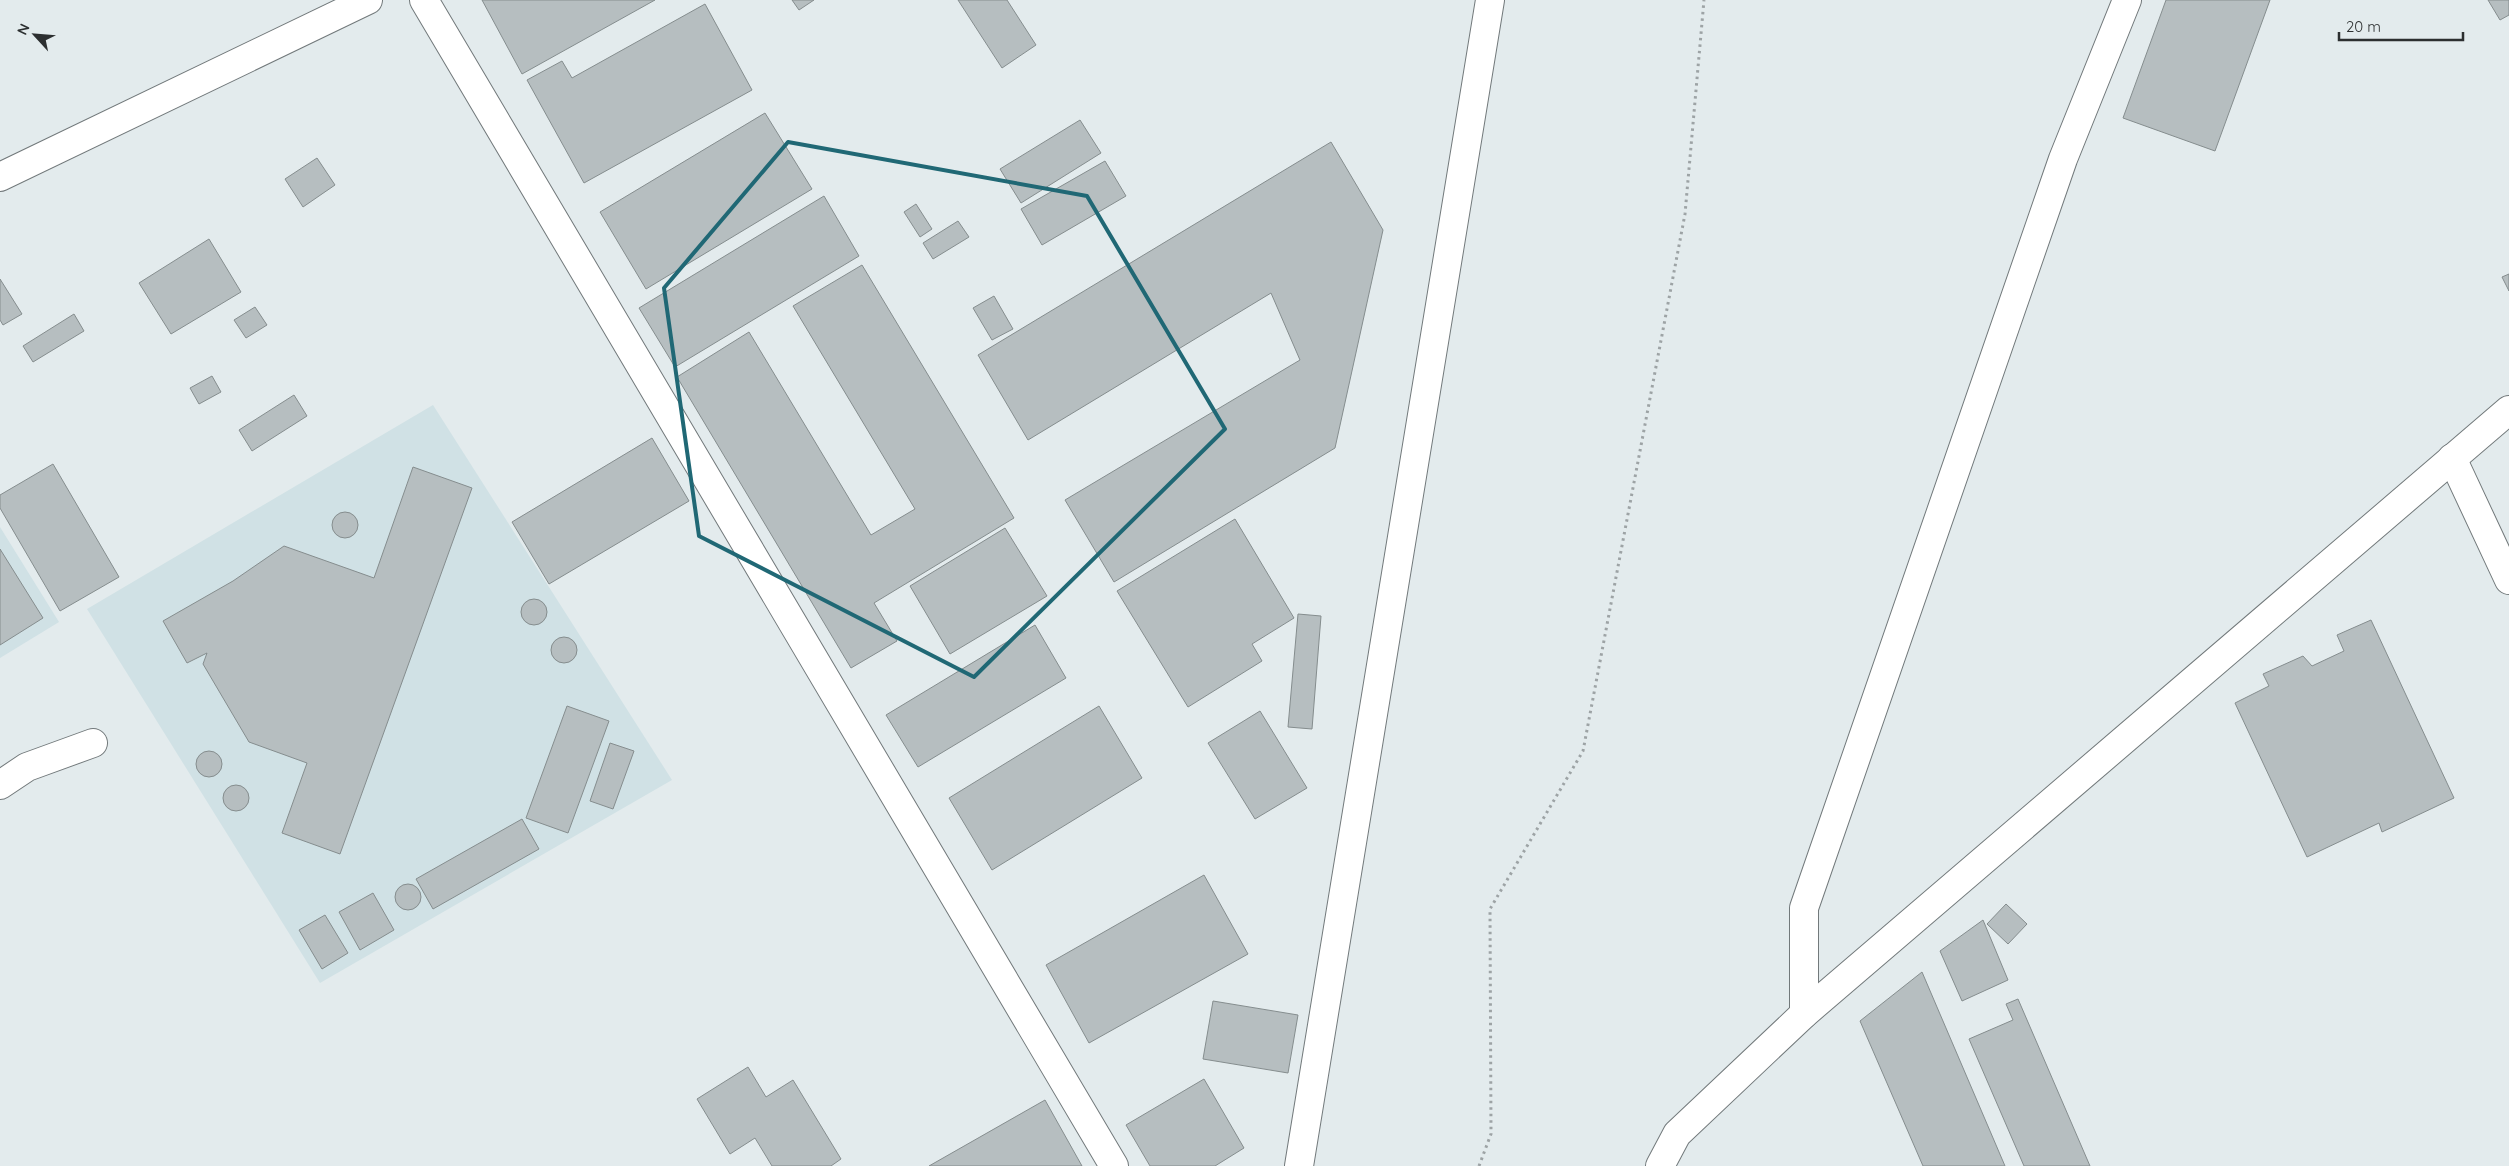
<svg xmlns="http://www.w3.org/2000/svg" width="2509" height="1166" viewBox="0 0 2509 1166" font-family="Quicksand,sans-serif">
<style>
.built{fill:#d0e1e5}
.building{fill:#b6bec0;stroke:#858d8e}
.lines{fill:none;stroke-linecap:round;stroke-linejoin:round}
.minor-casing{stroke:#72797b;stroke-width:30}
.path{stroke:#9da3a5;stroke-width:3;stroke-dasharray:2.5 4;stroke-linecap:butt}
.minor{stroke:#fff;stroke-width:28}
.marked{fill:none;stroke:#206875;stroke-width:4;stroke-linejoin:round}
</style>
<rect width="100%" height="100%" fill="#e3ebed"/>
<g class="built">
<path d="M433 405 672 780 320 983 87 609Z"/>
<path d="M0 527 59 622 0 658Z"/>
</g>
<g class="building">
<path d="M482 0H655L522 74Z"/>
<path d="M792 0H814L799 10Z"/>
<path d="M958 0H1007L1036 45 1002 68Z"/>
<path d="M2166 0H2270L2215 151 2123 118Z"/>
<path d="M2488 0H2509V15L2500 20Z"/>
<path d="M705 4 752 90 584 183 527 80 562 61 572 78Z"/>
<path d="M765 113 812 189 646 289 600 212Z"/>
<path d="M1080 120 1101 153 1021 203 1000 169Z"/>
<path d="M1331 142 1383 230 1335 448 1114 582 1065 500 1300 360 1271 293 1028 440 978 355Z"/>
<path d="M317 158 335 185 303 207 285 179Z"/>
<path d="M1105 161 1126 196 1042 245 1021 209Z"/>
<path d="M824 196 859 256 675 367 639 308Z"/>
<path d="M916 204 932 229 920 237 904 212Z"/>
<path d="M958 221 969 237 933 259 923 243Z"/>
<path d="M209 239 241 292 171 334 139 283Z"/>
<path d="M862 265 1014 518 874 603 897 641 851 668 677 377 749 332 871 535 915 509 793 306Z"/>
<path d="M2509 274V291L2502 277Z"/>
<path d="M0 279 22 314 3 325 0 320Z"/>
<path d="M994 296 1013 329 992 340 973 308Z"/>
<path d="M255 307 267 325 246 338 234 320Z"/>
<path d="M74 314 84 331 33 362 23 346Z"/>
<path d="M212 376 221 392 199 404 190 388Z"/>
<path d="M294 395 307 416 252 451 239 430Z"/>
<path d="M652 438 689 501 549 584 512 522Z"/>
<path d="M53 464 119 577 60 611 0 508V495Z"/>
<path d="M413 467 472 488 340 854 282 833 307 763 249 742 203 664 207 653 187 663 163 621 233 581 284 546 374 578Z"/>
<circle cx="345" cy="525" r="13"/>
<path d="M1235 519 1294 618 1252 644 1262 661 1188 707 1117 591Z"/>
<path d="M1005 528 1047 596 950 654 910 586Z"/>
<path d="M0 549 43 618 0 645Z"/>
<circle cx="534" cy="612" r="13"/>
<path d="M1298 614 1321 616 1312 729 1288 727Z"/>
<path d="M2371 620 2454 798 2382 832 2379 823 2307 857 2235 703 2269 686 2263 674 2303 656 2312 666 2344 651 2337 635Z"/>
<path d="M1035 625 1066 678 918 767 886 715Z"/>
<circle cx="564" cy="650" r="13"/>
<path d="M567 706 609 721 568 833 526 818Z"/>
<path d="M1099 706 1142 778 992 870 949 798Z"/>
<path d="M1260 711 1307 788 1255 819 1208 743Z"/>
<path d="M610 743 634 751 613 809 590 801Z"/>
<circle cx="209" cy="764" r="13"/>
<circle cx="236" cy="798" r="13"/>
<path d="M522 819 539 849 433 909 416 879Z"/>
<path d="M1204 875 1248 954 1089 1043 1046 965Z"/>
<circle cx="408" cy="897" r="13"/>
<path d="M373 893 394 930 360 950 339 912Z"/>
<path d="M2006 904 2027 924 2008 944 1987 924Z"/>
<path d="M325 915 348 953 322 969 299 930Z"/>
<path d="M1983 920 2008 980 1962 1001 1940 951Z"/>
<path d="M1922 972 2005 1166H1923L1860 1021Z"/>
<path d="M2018 999 2090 1166H2024L1969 1039 2013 1020 2006 1004Z"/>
<path d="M1213 1001 1298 1015 1288 1073 1203 1059Z"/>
<path d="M748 1067 766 1097 793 1080 841 1159 831 1166H772L755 1138 730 1154 697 1099Z"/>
<path d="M1204 1079 1244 1148 1215 1166H1150L1126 1125Z"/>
<path d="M1045 1100 1082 1166H929Z"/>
</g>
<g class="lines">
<g class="minor-casing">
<g id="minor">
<path d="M424 0 1114 1166"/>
<path d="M0 177 368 0"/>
<path d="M2452 458 2509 580"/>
<path d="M0 785 27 767 93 743"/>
<path d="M1804 1014V908L2063 159 2127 0"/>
<path d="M1299 1166 1490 0"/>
<path d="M1660 1166 1677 1134 1804 1014 2509 410"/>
</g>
</g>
<path class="path" d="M1479 1166 1491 1134 1490 909 1583 751 1685 214 1704 0"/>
<use href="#minor" class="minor"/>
</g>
<path class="marked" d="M788 142 1087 196 1225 429 974 677 699 536 664 288Z"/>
<g transform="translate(35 35) rotate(296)" stroke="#e3ebed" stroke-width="4" paint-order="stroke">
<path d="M0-4L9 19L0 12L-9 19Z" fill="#2c2f30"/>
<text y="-8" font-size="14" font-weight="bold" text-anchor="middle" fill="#2c2f30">N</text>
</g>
<path d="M2339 32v8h124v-8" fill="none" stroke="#2c2f30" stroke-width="2.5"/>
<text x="2346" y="32" font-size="15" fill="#2c2f30" stroke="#e3ebed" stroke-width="4" paint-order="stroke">20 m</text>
</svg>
